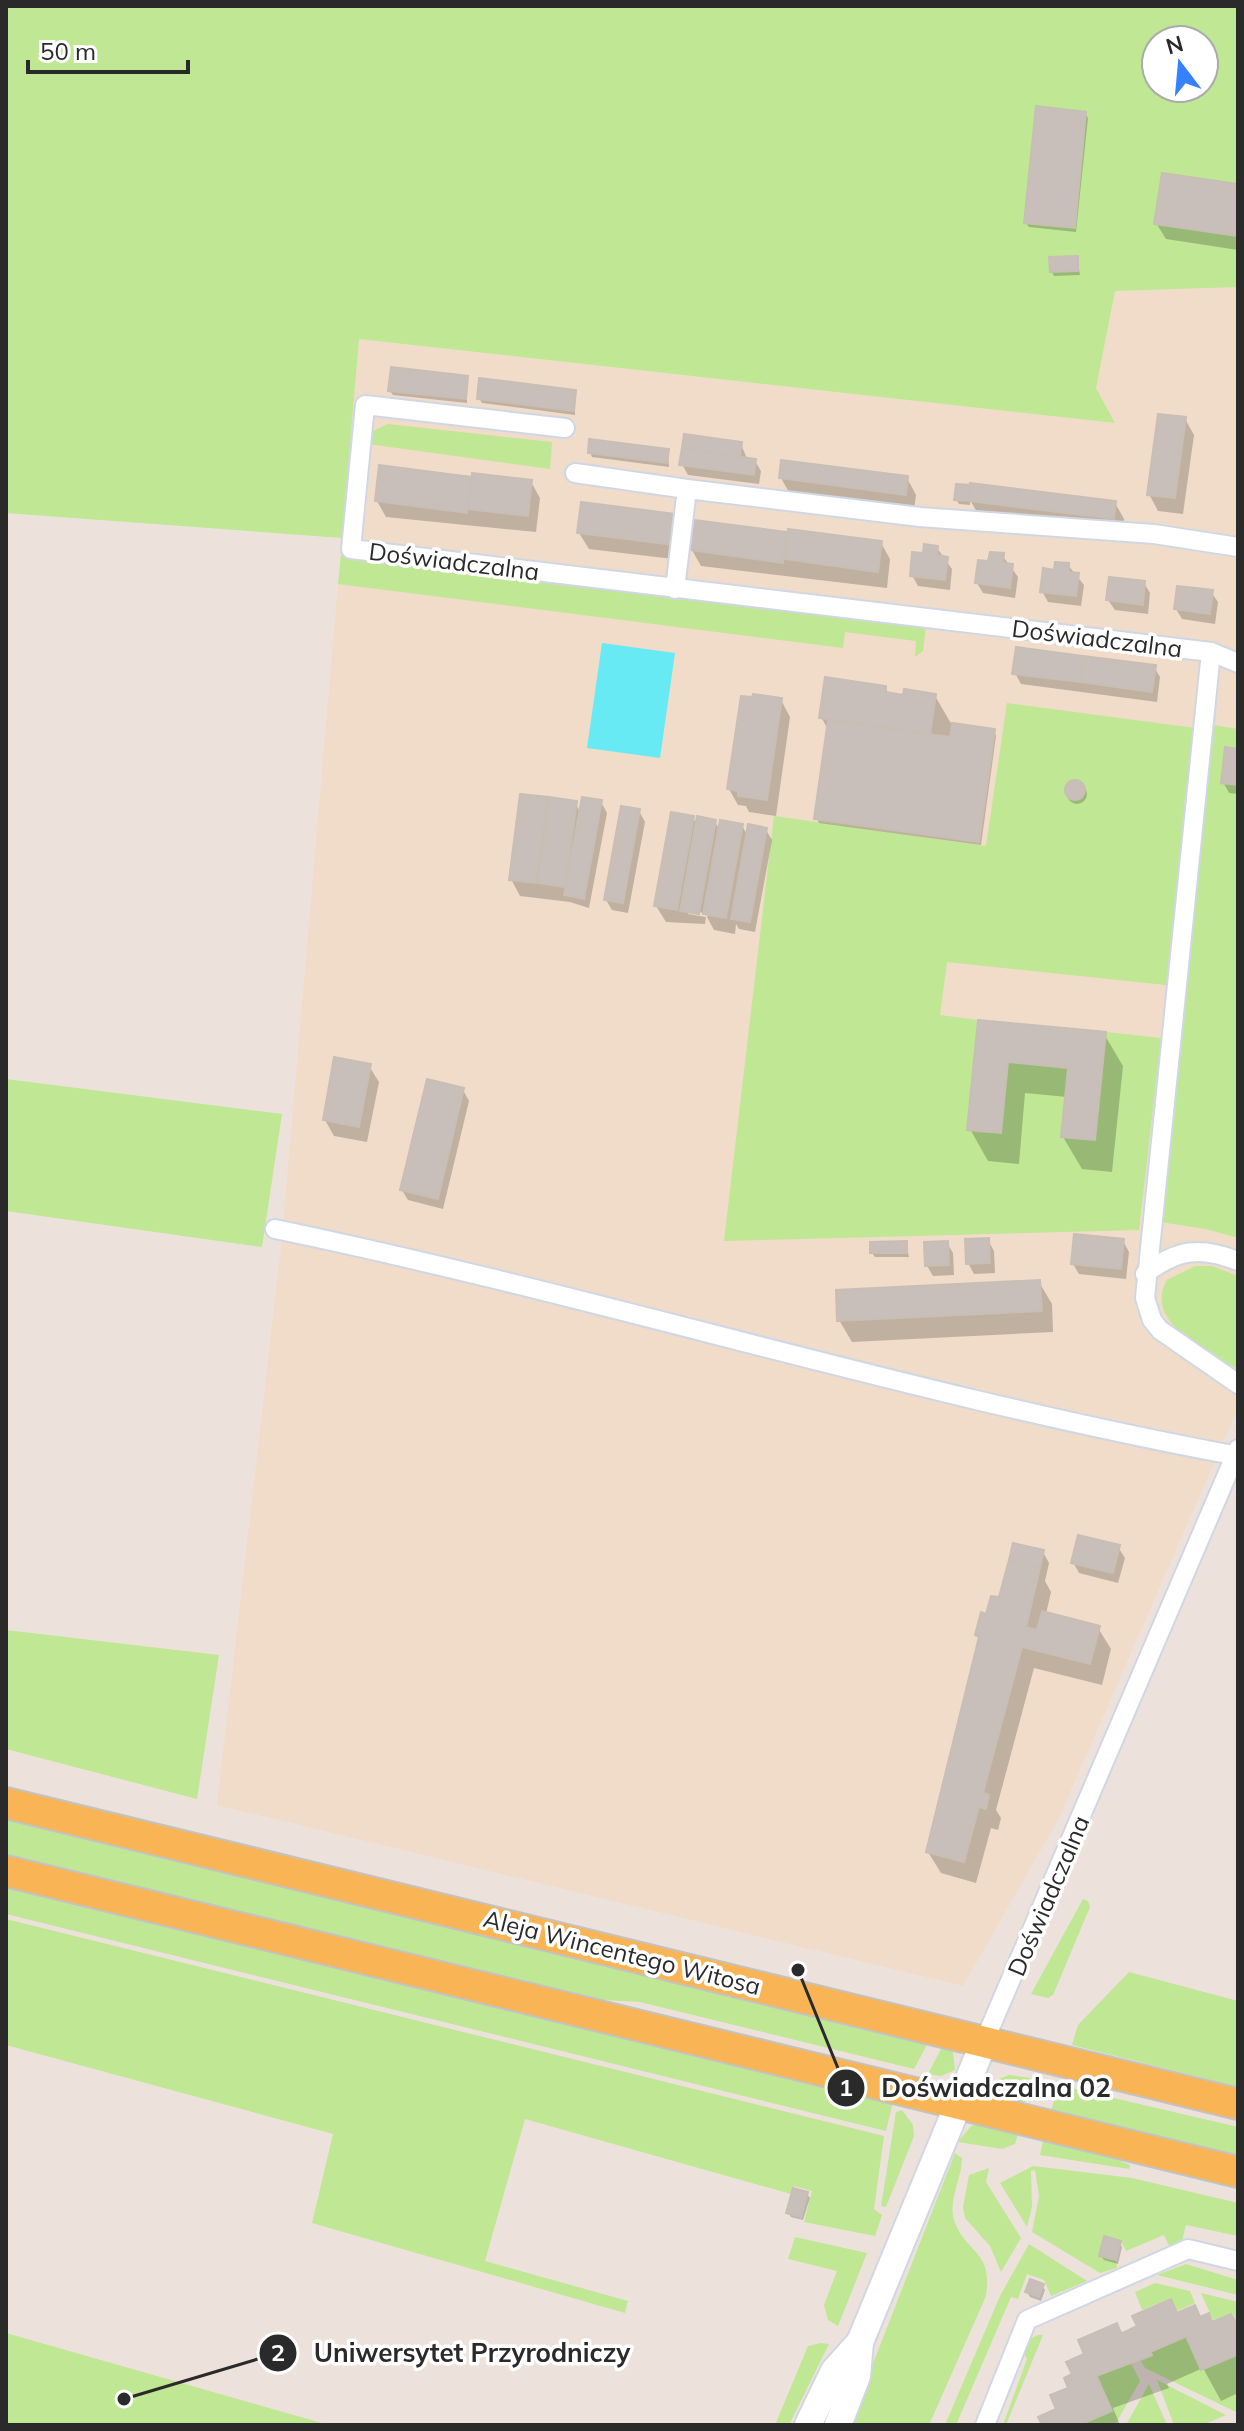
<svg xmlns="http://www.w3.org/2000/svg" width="1244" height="2431" viewBox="0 0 1244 2431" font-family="Mulish,sans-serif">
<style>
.education{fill:#f0dcc9}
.green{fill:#bfe794;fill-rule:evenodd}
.water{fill:#68eaf5}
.shadow{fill:#0003}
.building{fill:#c8bfbb;stroke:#c8beb4;stroke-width:2}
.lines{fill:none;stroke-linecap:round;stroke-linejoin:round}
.street-casing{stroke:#d0d7e4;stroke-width:22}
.secondary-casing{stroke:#d0d7e4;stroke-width:30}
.primary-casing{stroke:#c3c3c3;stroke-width:34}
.street{stroke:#fff;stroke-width:18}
.secondary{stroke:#fff;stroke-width:26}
.primary{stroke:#f8b455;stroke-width:30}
.labels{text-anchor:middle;stroke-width:7;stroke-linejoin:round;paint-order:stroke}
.street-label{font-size:24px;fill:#2a2a2a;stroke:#fff}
.leader{fill:none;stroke:#2a2a2a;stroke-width:3}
.callout-dot{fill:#2a2a2a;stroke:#fff;stroke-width:3}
.mark-label{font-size:24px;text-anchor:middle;font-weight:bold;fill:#fff}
.callout-label{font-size:26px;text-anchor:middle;font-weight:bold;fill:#2a2a2a;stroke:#fff;stroke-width:7;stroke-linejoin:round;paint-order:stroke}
</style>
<rect width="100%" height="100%" fill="#ede2db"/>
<path class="education" d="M1238 287V1408L1058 1820 963 1986 217 1805 282 1238 359 339 1114 423 1096 388 1115 291Z"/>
<g class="green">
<path d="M6 6H1238V287L1115 291 1096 388 1115 423 359 339 342 538 6 513ZM1156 40H1204V88H1156Z"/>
<path d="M388 424 552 442 550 469 368 444 373 431Z"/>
<path d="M341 555 926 626 923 651 915 657 916 641 845 632 843 648 338 584Z"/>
<path d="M1007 703 1195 728 1166 985 947 962 940 1015 978 1020 967 1129 1008 1062 1068 1068 1061 1137 1095 1140 1106 1032 1161 1038 1139 1230 724 1241 774 816 986 846Z"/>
<path d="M1213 725 1238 729V1238L1206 1229 1160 1222Z"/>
<path d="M6 1079 282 1114 262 1247 6 1211Z"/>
<path d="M1195 1266H1212L1238 1276V1369C1210 1353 1142 1322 1167 1280Z"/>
<path d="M6 1630 219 1655 197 1799 6 1749Z"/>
<path d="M6 1815 929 2041 914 2069 640 2002 568 1998 6 1860Z"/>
<path d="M6 1883 893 2102 886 2131 6 1914Z"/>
<path d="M1083 1899 1088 1901 1090 1907 1053 1995 1048 1998 1031 1994Z"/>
<path d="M6 1919 884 2136 874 2209 882 2215 875 2236 804 2222 812 2191 794 2186 791 2194 525 2119 485 2261 628 2301 625 2313 312 2223 333 2134 6 2045Z"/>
<path d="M1129 1972 1238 2001V2087L1072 2045 1078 2025Z"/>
<path d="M943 2045 953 2052 955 2070 941 2076 928 2074Z"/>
<path d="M1009 2075 1031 2078 1024 2105 998 2098 993 2093 994 2081Z"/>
<path d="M1058 2085 1238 2127V2159L1051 2112Z"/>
<path d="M902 2110 913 2125 914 2136 886 2207 881 2206 896 2112Z"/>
<path d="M979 2123 1019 2130 1015 2144 1002 2149 958 2142 971 2126Z"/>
<path d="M1044 2136 1088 2147 1130 2165 1129 2169 1040 2155Z"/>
<path d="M955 2153 962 2158C962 2179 948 2199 954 2220 966 2255 993 2249 986 2296L929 2425H849Z"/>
<path d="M1033 2166 1132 2178 1238 2203V2236L1186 2225 1181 2245 1171 2250 1164 2235 1126 2251 1121 2241 1104 2237 1099 2256 1116 2260 1117 2268 1100 2273 1032 2232 1039 2196 1035 2170 1031 2171 1032 2207 1027 2227 1000 2183Z"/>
<path d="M989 2168 986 2182 1021 2238 1001 2272 990 2246 965 2218 963 2207 969 2175Z"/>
<path d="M795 2237 867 2253 838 2326 828 2320 824 2305 837 2271 788 2259Z"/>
<path d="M1029 2244 1087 2281 1051 2296 1044 2280 1027 2274 1018 2299 1011 2297 956 2425H945L1000 2296Z"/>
<path d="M1186 2264 1238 2280V2295L1157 2275Z"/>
<path d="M1155 2283 1190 2291 1195 2303 1177 2311 1171 2298 1142 2310 1135 2292Z"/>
<path d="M1201 2293 1238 2302V2326L1232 2313 1213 2320Z"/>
<path d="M6 2333 329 2425H6Z"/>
<path d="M1038 2335H1043L1006 2425H1003L1027 2359 1022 2351 1029 2339Z"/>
<path d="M1186 2338 1201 2371 1238 2356V2413L1145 2368 1141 2361 1153 2356 1152 2352Z"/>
<path d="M821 2343 829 2344 789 2425H775L808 2346Z"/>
<path d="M1130 2361 1140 2381 1115 2425H1082L1113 2411 1098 2376Z"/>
<path d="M1157 2380 1226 2415 1203 2425H1174Z"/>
<path d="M1149 2384 1167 2425H1126Z"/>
</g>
<path class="water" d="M602 643 675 653 660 758 587 748Z"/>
<g class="shadow">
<path d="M1085 113 1088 118 1076 232 1029 227 1026 223Z"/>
<path d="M1238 186V250L1166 239 1156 223Z"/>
<path d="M1077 258 1080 275 1054 276 1052 272Z"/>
<path d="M467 378V403L393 395 390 391Z"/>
<path d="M575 392V415L482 403 479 398Z"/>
<path d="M1185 419 1194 435 1183 514 1158 511 1149 494Z"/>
<path d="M741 444 747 459 755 461 761 471 759 484 688 475 682 464Z"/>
<path d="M668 451 669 467 592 457 590 452Z"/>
<path d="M381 467 531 482 540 498 536 532 386 517 377 501Z"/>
<path d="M781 478H907L916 495 914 510 790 494Z"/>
<path d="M956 499 1115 503 1124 519 1122 534 980 517 970 500V505L959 504Z"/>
<path d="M675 516 681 560 589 549 579 533Z"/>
<path d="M695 522 881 543 890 559 887 588 701 566 692 550Z"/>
<path d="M937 548 952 569 950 590 918 586 912 575 925 556Z"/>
<path d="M1002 555 1018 577 1015 598 983 593 977 583 990 563Z"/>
<path d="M1068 565 1084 585 1081 606 1048 602 1042 591 1055 572Z"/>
<path d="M1144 583 1150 593 1148 614 1115 610 1108 600Z"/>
<path d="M1211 592 1218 602 1215 624 1182 619 1176 609Z"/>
<path d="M1154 667 1160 677 1157 702 1021 684 1015 673Z"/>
<path d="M885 688 889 695 935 696 952 725 994 731 996 736 981 845 819 823 817 819 829 731 821 717Z"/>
<path d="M781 700 790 717 776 816 749 812 746 806 738 805 729 789Z"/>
<path d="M1238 751V794L1229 793 1223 782Z"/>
<circle cx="1077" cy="794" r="10"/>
<path d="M522 796 575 803 581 813 601 802 607 813 589 908 570 902 520 896 511 879Z"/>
<path d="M639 811 645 822 628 913 612 910 606 900Z"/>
<path d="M692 817 698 826 715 822 720 830 742 826 748 836 766 830 772 840 755 932 739 929 736 924 735 934 714 930 707 917 709 914 688 910V914L706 917 705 924 666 922 656 906Z"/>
<path d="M980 1022 1104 1034 1123 1066 1112 1172 1082 1169 1063 1137 1067 1097 1025 1093 1019 1164 988 1161 970 1129Z"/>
<path d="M369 1066 379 1082 367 1142 334 1136 325 1120Z"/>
<path d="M463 1090 469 1101 443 1209 408 1200 402 1190Z"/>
<path d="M988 1240 994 1251 995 1273 974 1274 968 1263Z"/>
<path d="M1123 1241 1129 1252 1126 1279 1079 1274 1073 1264Z"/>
<path d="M906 1243 909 1257H875L872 1253Z"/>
<path d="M947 1243 953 1253 954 1275 933 1276 927 1266Z"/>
<path d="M1039 1282 1052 1304 1053 1332 852 1342 839 1320Z"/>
<path d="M1118 1547 1125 1558 1118 1583 1079 1573 1073 1562Z"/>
<path d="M1043 1552 1049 1563 1045 1581 1051 1592 1046 1614 1098 1628 1111 1649 1102 1685 1034 1668 996 1810 1001 1818 998 1830 991 1828 976 1883 941 1873 928 1852 980 1640 977 1635 988 1616Z"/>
<path d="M807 2194 810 2198 803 2220 791 2217 788 2212Z"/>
<path d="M1120 2243 1122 2247 1118 2264 1104 2260 1101 2256Z"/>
<path d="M1042 2286 1045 2290 1041 2301 1030 2297 1027 2292Z"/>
<path d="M1177 2314 1238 2329V2393L1221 2401 1203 2368 1167 2384 1169 2388 1113 2408 1120 2425H1044L1058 2410 1070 2389 1121 2335Z"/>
</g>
<g class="building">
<path d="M1036 106 1086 112 1075 228 1024 223Z"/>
<path d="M1162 173 1238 184V236L1154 224Z"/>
<path d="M1078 256V271L1050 272 1049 257Z"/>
<path d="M391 367 468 376 466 399 388 391Z"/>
<path d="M479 378 576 390 574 411 477 399Z"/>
<path d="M1158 414 1186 417 1175 498 1147 495Z"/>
<path d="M684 434 742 442 740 457 682 448Z"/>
<path d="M589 439 669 449 667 463 588 453Z"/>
<path d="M682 448 756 459 754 475 679 465Z"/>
<path d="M781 460 908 476 906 495 779 478Z"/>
<path d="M379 465 472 477 467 513 375 501Z"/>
<path d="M472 473 532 480 528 516 468 509Z"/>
<path d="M970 483 1116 501 1114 519 968 501Z"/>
<path d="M956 484 970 485 968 501 954 500Z"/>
<path d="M581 502 676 514 673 545 577 533Z"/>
<path d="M694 520 787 532 783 563 690 550Z"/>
<path d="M788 529 882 541 878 572 784 559Z"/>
<path d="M924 544 938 546 937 555 948 557 945 580 910 576 912 552 923 553Z"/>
<path d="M990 552 1004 553 1003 563 1013 564 1010 588 975 583 978 560 988 561Z"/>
<path d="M1055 562 1069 563V572L1079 573 1076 596 1040 592 1043 568 1054 570Z"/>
<path d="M1109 577 1145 581 1143 605 1106 600Z"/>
<path d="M1177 586 1213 590 1210 614 1174 609Z"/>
<path d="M1016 647 1083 656 1080 682 1012 674Z"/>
<path d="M1083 656 1156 665 1152 692 1080 682Z"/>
<path d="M825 677 886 686V692L903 695 904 689 936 694 930 734 819 718Z"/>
<path d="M753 694 782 698 767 800 738 796V791L727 789 741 696 752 697Z"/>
<path d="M828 720 950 737 952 723 995 729 979 842 814 819Z"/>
<path d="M1225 747 1238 749V785L1221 783Z"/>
<circle cx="1075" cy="790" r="10"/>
<path d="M520 794 548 797 536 883 509 880Z"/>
<path d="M549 797 577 801 565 887 538 883Z"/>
<path d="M582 797 602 800 584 899 564 895Z"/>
<path d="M621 806 640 809 623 903 604 900Z"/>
<path d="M671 812 694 816 677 910 654 906Z"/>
<path d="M697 816 716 820 699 914 680 911Z"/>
<path d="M720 820 743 824 726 918 703 914Z"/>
<path d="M748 824 767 828 750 922 731 919Z"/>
<path d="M978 1020 1106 1032 1095 1140 1061 1137 1068 1068 1008 1062 1001 1133 967 1130Z"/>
<path d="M334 1057 371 1064 359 1127 323 1120Z"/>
<path d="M427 1079 464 1088 438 1199 400 1190Z"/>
<path d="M1074 1234 1124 1239 1121 1269 1071 1264Z"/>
<path d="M989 1238 990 1263 966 1264 965 1239Z"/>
<path d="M907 1241V1253H870V1242Z"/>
<path d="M948 1241 949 1265 925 1266 924 1242Z"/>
<path d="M1040 1280 1042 1311 837 1321 836 1290Z"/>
<path d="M1078 1535 1120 1545 1113 1573 1071 1563Z"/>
<path d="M1013 1543 1044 1550 1040 1568 1009 1560Z"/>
<path d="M1009 1560 1040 1568 1026 1627 1037 1630 1042 1611 1100 1626 1090 1664 1022 1647 983 1793 989 1795 986 1809 979 1807 964 1862 926 1852 979 1637 975 1635 981 1612 986 1614 991 1596 999 1597Z"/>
<path d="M793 2188 808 2192 801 2217 786 2213Z"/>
<path d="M1104 2236 1121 2241 1116 2260 1099 2256Z"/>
<path d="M1030 2279 1044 2284 1039 2297 1025 2292Z"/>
<path d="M1171 2299 1177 2313 1195 2305 1200 2317 1209 2313 1212 2322 1231 2314 1238 2327V2354L1201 2370 1186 2336 1150 2352 1152 2355 1096 2376 1112 2411 1079 2425H1042L1038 2417 1056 2409 1050 2395 1068 2388 1064 2378 1072 2374 1066 2362 1084 2354 1078 2340 1117 2323 1121 2333 1125 2332 1137 2326 1132 2316Z"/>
</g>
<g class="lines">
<g class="street-casing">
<g id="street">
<path d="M565 428 365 405 351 549 1211 652 1145 1298 1152 1320 1160 1330 1238 1384"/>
<path d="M575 473 687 489"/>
<path d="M675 589 687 489 920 517 1154 534 1238 547"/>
<path d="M1211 652 1238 663"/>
<path d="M275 1229C598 1296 913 1396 1238 1456"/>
<path d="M1145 1274C1177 1249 1200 1246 1238 1261"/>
<path d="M984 2042 1238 1449"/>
<path d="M985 2425 1027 2320 1188 2249 1238 2261"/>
</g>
</g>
<g class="secondary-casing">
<g id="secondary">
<path d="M808 2425 834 2371 860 2342"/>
<path d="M838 2425 857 2376 860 2342 984 2042"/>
</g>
</g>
<g class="primary-casing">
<g id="primary">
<path d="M6 1803 1238 2104"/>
<path d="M6 1871 1238 2172"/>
</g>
</g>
<use href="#street" class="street"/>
<use href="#secondary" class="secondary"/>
<use href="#primary" class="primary"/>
</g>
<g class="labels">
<g class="street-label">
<text transform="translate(454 562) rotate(7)" y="8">Doświadczalna</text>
<text transform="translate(1097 639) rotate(7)" y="8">Doświadczalna</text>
<text transform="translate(1049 1896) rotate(-67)" y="8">Doświadczalna</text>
<text transform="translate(622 1953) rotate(14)" y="8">Aleja Wincentego Witosa</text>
</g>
</g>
<path class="leader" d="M798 1970L846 2088M124 2399L278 2353"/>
<g class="callout-dot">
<circle cx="798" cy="1970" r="8"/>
<circle cx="124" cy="2399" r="8"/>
<circle cx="846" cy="2088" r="20"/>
<circle cx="278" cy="2353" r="20"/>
</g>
<g class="mark-label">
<text x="846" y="2096">1</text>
<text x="278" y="2361">2</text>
</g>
<g class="callout-label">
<text x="996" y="2097">Doświadczalna 02</text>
<text x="472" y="2362">Uniwersytet Przyrodniczy</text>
</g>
<rect width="1244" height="2431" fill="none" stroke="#2a2a2a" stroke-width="16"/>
<g transform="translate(1180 64) rotate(344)"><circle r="38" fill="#ffffff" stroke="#aaaaaa" stroke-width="2"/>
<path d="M0-6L14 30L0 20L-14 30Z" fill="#3681ff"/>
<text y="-12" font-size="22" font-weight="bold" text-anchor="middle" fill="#2a2a2a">N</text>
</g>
<path d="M28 60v12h160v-12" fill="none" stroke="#2a2a2a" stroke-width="4"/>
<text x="40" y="60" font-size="24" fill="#2a2a2a" stroke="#ffffff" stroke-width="6" paint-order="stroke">50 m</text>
</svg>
